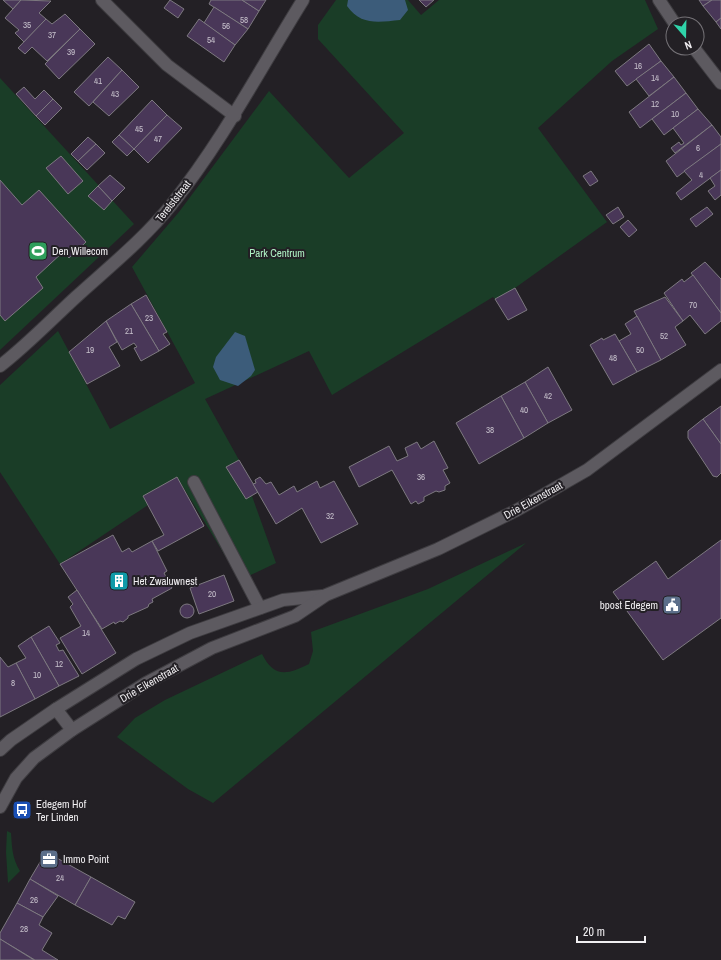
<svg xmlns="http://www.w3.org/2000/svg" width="721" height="960" viewBox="0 0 721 960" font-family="'Archivo Narrow',sans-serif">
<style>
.green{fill:#1a3d27}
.water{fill:#3c5c7a}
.building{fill:#493758;stroke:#7d7980}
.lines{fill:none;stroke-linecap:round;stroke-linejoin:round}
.minor-casing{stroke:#3e3c40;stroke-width:14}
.minor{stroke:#5d5a60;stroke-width:12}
.labels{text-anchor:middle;stroke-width:4;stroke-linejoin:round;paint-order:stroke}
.number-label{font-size:9px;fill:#c6c0cb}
.street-label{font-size:11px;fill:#f0eef1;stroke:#232025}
.poi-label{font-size:11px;fill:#f0eef1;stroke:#232025;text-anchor:start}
.park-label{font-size:11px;fill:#aef0c3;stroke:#232025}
</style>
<rect width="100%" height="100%" fill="#232025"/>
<g class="green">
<path d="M336 0H408L421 15 439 0H645L658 29 612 61 538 128 607 222 515 288 495 299 493 297 332 395 309 351 205 399 239 460 276 563 240 580 177 477 143 496 148 505 60 564 0 472V385L58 331 110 429 195 383 132 267 179 212 269 91 349 178 404 133 318 39V25Z"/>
<path d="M0 78 134 224 0 350Z"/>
<path d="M526 543 213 803 188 789 117 737 135 718 165 700 262 654C274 678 287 675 309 664L313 651 311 632 428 589Z"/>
<path d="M7 831 11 833C12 847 12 858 20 871L8 883 6 852Z"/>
</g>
<g class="water">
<path d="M348 0H405L408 10 400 20C379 22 361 26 347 6Z"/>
<path d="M235 332 245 336 255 370 251 376 238 386 220 380 213 367 216 357Z"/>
</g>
<g class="building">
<path d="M3 0H21L13 9Z"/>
<path d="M21 0 51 1 39 13 46 19 24 42 15 33 19 30 5 18Z"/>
<path d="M170 0 184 9 178 18 164 8Z"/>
<path d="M211 0H242L259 11 248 29 209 4Z"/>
<path d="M242 0H266L259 11Z"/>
<path d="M419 0H434L426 7Z"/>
<path d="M699 0H712L703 6Z"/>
<path d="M712 0H721V18L716 22 703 6Z"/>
<path d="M214 7 248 29 235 45 204 23Z"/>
<path d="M65 14 80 29 47 61 32 47 25 54 18 48 46 19 52 24Z"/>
<path d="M721 18V29L716 22Z"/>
<path d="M199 19 235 45 224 62 187 36Z"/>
<path d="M80 29 95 44 59 79 45 64Z"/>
<path d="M649 44 661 61 627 86 615 71Z"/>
<path d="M108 57 122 70 89 106 74 92Z"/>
<path d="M661 61 674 77 649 96 636 79Z"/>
<path d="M122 70 139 87 109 116 93 102Z"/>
<path d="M674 77 686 93 640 128 629 112Z"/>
<path d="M24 87 35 99 44 90 53 99 36 116 16 94Z"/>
<path d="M686 93 698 109 664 135 652 119Z"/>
<path d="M53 99 62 108 45 125 36 116Z"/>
<path d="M152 100 167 115 134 149 119 135Z"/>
<path d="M698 109 712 125 675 153 671 148 679 142 681 145 684 143 673 128Z"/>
<path d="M167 115 182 128 148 163 134 149Z"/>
<path d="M712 125 721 137V144L677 177 666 161Z"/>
<path d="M119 135 134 149 127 156 112 142Z"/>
<path d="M88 137 96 144 78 161 71 154Z"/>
<path d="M96 144 105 153 87 170 78 161Z"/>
<path d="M721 144V170L681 200 676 193 692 180 684 171Z"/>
<path d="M61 156 83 181 68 194 46 168Z"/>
<path d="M721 170V195L715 200 708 191 715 186 710 178Z"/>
<path d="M591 171 598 181 590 186 583 176Z"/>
<path d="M110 175 125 188 112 201 98 186Z"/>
<path d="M0 180 22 205 39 190 86 242 69 258 63 252 36 277 43 288 5 321 0 315Z"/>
<path d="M98 186 112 201 104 210 88 196Z"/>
<path d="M618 207 624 217 613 224 606 215Z"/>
<path d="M707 207 713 214 696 227 690 219Z"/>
<path d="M628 220 637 230 629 237 620 227Z"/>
<path d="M705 262 721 279V313L691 273Z"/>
<path d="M693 275 721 313V321L705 334 690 315 683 321 664 293 682 279 684 282Z"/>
<path d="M515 288 527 310 508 320 495 299Z"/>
<path d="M146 295 167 332 163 334 170 344 159 351 131 304Z"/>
<path d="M665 297 683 321 675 327 686 345 661 360 634 311Z"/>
<path d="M131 304 159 351 141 361 134 348 137 347 134 343 122 350 106 321Z"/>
<path d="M637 316 661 360 637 372 619 341 631 334 625 324Z"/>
<path d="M106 321 117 342 109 347 120 366 87 384 69 352Z"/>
<path d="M615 334 637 372 613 385 590 345 602 338 603 340Z"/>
<path d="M548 367 572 410 548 423 525 382Z"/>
<path d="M525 382 548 423 524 438 501 396Z"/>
<path d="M501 396 524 438 479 464 456 423Z"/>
<path d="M721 406V444L703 419Z"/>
<path d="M703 419 721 444V473L717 477 713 476 688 438V431Z"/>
<path d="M434 441 448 468 443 470 450 483 445 486V490L439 492 436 491 424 497V501L418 504 416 501 411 504 392 470 359 487 349 467 389 446 397 461 408 456 405 448 417 442 421 449Z"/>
<path d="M239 460 258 492 246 499 226 467Z"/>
<path d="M177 477 204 526 158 551 152 541 164 535 143 496Z"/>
<path d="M260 477 266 484 271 482 279 495 294 486 297 492 317 481 320 488 334 481 358 524 321 543 302 508 276 524 253 484 256 483 255 480Z"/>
<path d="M113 535 122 552 129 548 132 552 152 541 167 571 164 573 172 588 152 599 153 602 149 604 148 607 128 616V618L123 622 120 621 115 624 114 622 102 629 60 564Z"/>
<path d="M721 540V618L663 660 613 592 656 561 668 579Z"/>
<path d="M224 575 234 601 199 614 190 588Z"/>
<path d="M77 590 116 653 82 674 60 638 81 626 70 607 73 604 68 597Z"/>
<circle cx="187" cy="611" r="7"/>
<path d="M49 626 60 643 56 645 59 651 63 650 79 676 59 686 31 637Z"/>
<path d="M31 637 59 686 35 699 16 663 26 658 18 646Z"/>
<path d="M0 657 8 667 16 663 35 699 0 717Z"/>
<path d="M46 852 91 877 75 905 30 879Z"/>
<path d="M91 877 135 902 125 919 118 916 112 925 75 905Z"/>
<path d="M30 879 58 896 43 917 17 903Z"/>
<path d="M17 903 43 917 39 925 52 933 42 950 58 960H35L0 939V933Z"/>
<path d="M0 939 34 960H0Z"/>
</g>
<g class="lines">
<g class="minor-casing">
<g id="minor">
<path d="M102 0 167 65 235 116"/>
<path d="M659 0 675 24"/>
<path d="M694 48 721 83"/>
<path d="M0 366C27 345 51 320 76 297 109 267 144 239 172 204 223 140 260 69 303 0"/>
<path d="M194 482 260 608"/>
<path d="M56 709 72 730"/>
<path d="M0 750 11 740 56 709 136 659 190 633 283 600 322 596"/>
<path d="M0 807 16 778 34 758 72 730 146 683 212 648 295 616 326 595 438 549 517 510 587 470 721 370"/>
</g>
</g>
<use href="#minor" class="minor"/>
</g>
<defs>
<g id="stadium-square" transform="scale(1)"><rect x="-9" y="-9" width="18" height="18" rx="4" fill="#2e9e5b" stroke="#232025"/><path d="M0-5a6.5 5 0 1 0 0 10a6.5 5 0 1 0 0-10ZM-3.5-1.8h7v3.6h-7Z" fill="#fff"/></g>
<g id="building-square" transform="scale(1)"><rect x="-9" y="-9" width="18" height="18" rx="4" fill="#0f9aa8" stroke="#232025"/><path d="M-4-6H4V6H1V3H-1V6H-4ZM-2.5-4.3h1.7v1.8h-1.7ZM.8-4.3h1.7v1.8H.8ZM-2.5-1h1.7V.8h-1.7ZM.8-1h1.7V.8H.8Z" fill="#fff"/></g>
<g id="civic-square" transform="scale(1)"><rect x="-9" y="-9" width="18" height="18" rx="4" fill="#5c6f8a" stroke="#232025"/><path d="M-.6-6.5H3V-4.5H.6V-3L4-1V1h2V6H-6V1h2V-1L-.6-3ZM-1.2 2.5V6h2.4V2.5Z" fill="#fff"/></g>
<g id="bus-square" transform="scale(1)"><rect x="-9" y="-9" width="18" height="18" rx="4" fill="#1a4fb4" stroke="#232025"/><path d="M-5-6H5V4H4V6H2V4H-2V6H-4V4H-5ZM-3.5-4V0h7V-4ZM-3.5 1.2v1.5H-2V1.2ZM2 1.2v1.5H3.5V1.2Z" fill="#fff"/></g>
<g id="office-square" transform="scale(1)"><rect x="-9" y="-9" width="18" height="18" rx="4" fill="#5c6f8a" stroke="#232025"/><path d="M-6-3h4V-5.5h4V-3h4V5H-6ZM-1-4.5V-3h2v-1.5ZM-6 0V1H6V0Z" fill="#fff"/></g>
</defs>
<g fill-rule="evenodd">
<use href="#stadium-square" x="38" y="251"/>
<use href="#building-square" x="119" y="581"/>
<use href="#civic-square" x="672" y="605"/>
<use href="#bus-square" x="22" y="810"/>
<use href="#office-square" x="49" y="859"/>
</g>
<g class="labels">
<g class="number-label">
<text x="244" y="23">58</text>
<text x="27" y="28">35</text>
<text x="226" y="29">56</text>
<text x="52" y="38">37</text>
<text x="211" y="43">54</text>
<text x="71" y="55">39</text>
<text x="638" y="69">16</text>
<text x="655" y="81">14</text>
<text x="98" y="84">41</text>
<text x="115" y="97">43</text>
<text x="655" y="107">12</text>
<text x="675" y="117">10</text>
<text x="139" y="132">45</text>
<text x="158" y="142">47</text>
<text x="698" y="151">6</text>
<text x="701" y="178">4</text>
<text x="693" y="308">70</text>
<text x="149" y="321">23</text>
<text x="129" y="334">21</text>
<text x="664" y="339">52</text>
<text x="90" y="353">19</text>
<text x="640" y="353">50</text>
<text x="613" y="361">48</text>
<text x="548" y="399">42</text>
<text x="524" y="413">40</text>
<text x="490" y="433">38</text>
<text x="421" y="480">36</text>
<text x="330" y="519">32</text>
<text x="212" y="597">20</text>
<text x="86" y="636">14</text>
<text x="59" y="667">12</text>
<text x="37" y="678">10</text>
<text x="13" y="686">8</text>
<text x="60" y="881">24</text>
<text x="34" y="903">26</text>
<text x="24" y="932">28</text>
</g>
<g class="street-label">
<text transform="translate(173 201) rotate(-52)" y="4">Terelststraat</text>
<text transform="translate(533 500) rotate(-29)" y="4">Drie Eikenstraat</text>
<text transform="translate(149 683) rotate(-30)" y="4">Drie Eikenstraat</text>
</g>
<g class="poi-label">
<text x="52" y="255">Den Willecom</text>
<text x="133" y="585">Het Zwaluwnest</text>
<text x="658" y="609" text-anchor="end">bpost Edegem</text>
<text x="36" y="808">Edegem Hof<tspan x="36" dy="13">Ter Linden</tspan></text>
<text x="63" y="863">Immo Point</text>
</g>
<g class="park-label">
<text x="277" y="257">Park Centrum</text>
</g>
</g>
<g transform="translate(685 36) rotate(160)"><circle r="19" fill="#232025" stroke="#757277"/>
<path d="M0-3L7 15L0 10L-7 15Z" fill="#2fd4aa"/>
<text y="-6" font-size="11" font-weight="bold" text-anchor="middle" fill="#f0eef1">N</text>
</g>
<path d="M577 936v6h68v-6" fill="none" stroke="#f0eef1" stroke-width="2"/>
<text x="583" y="936" font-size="12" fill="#f0eef1" stroke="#232025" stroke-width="3" paint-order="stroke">20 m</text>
</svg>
